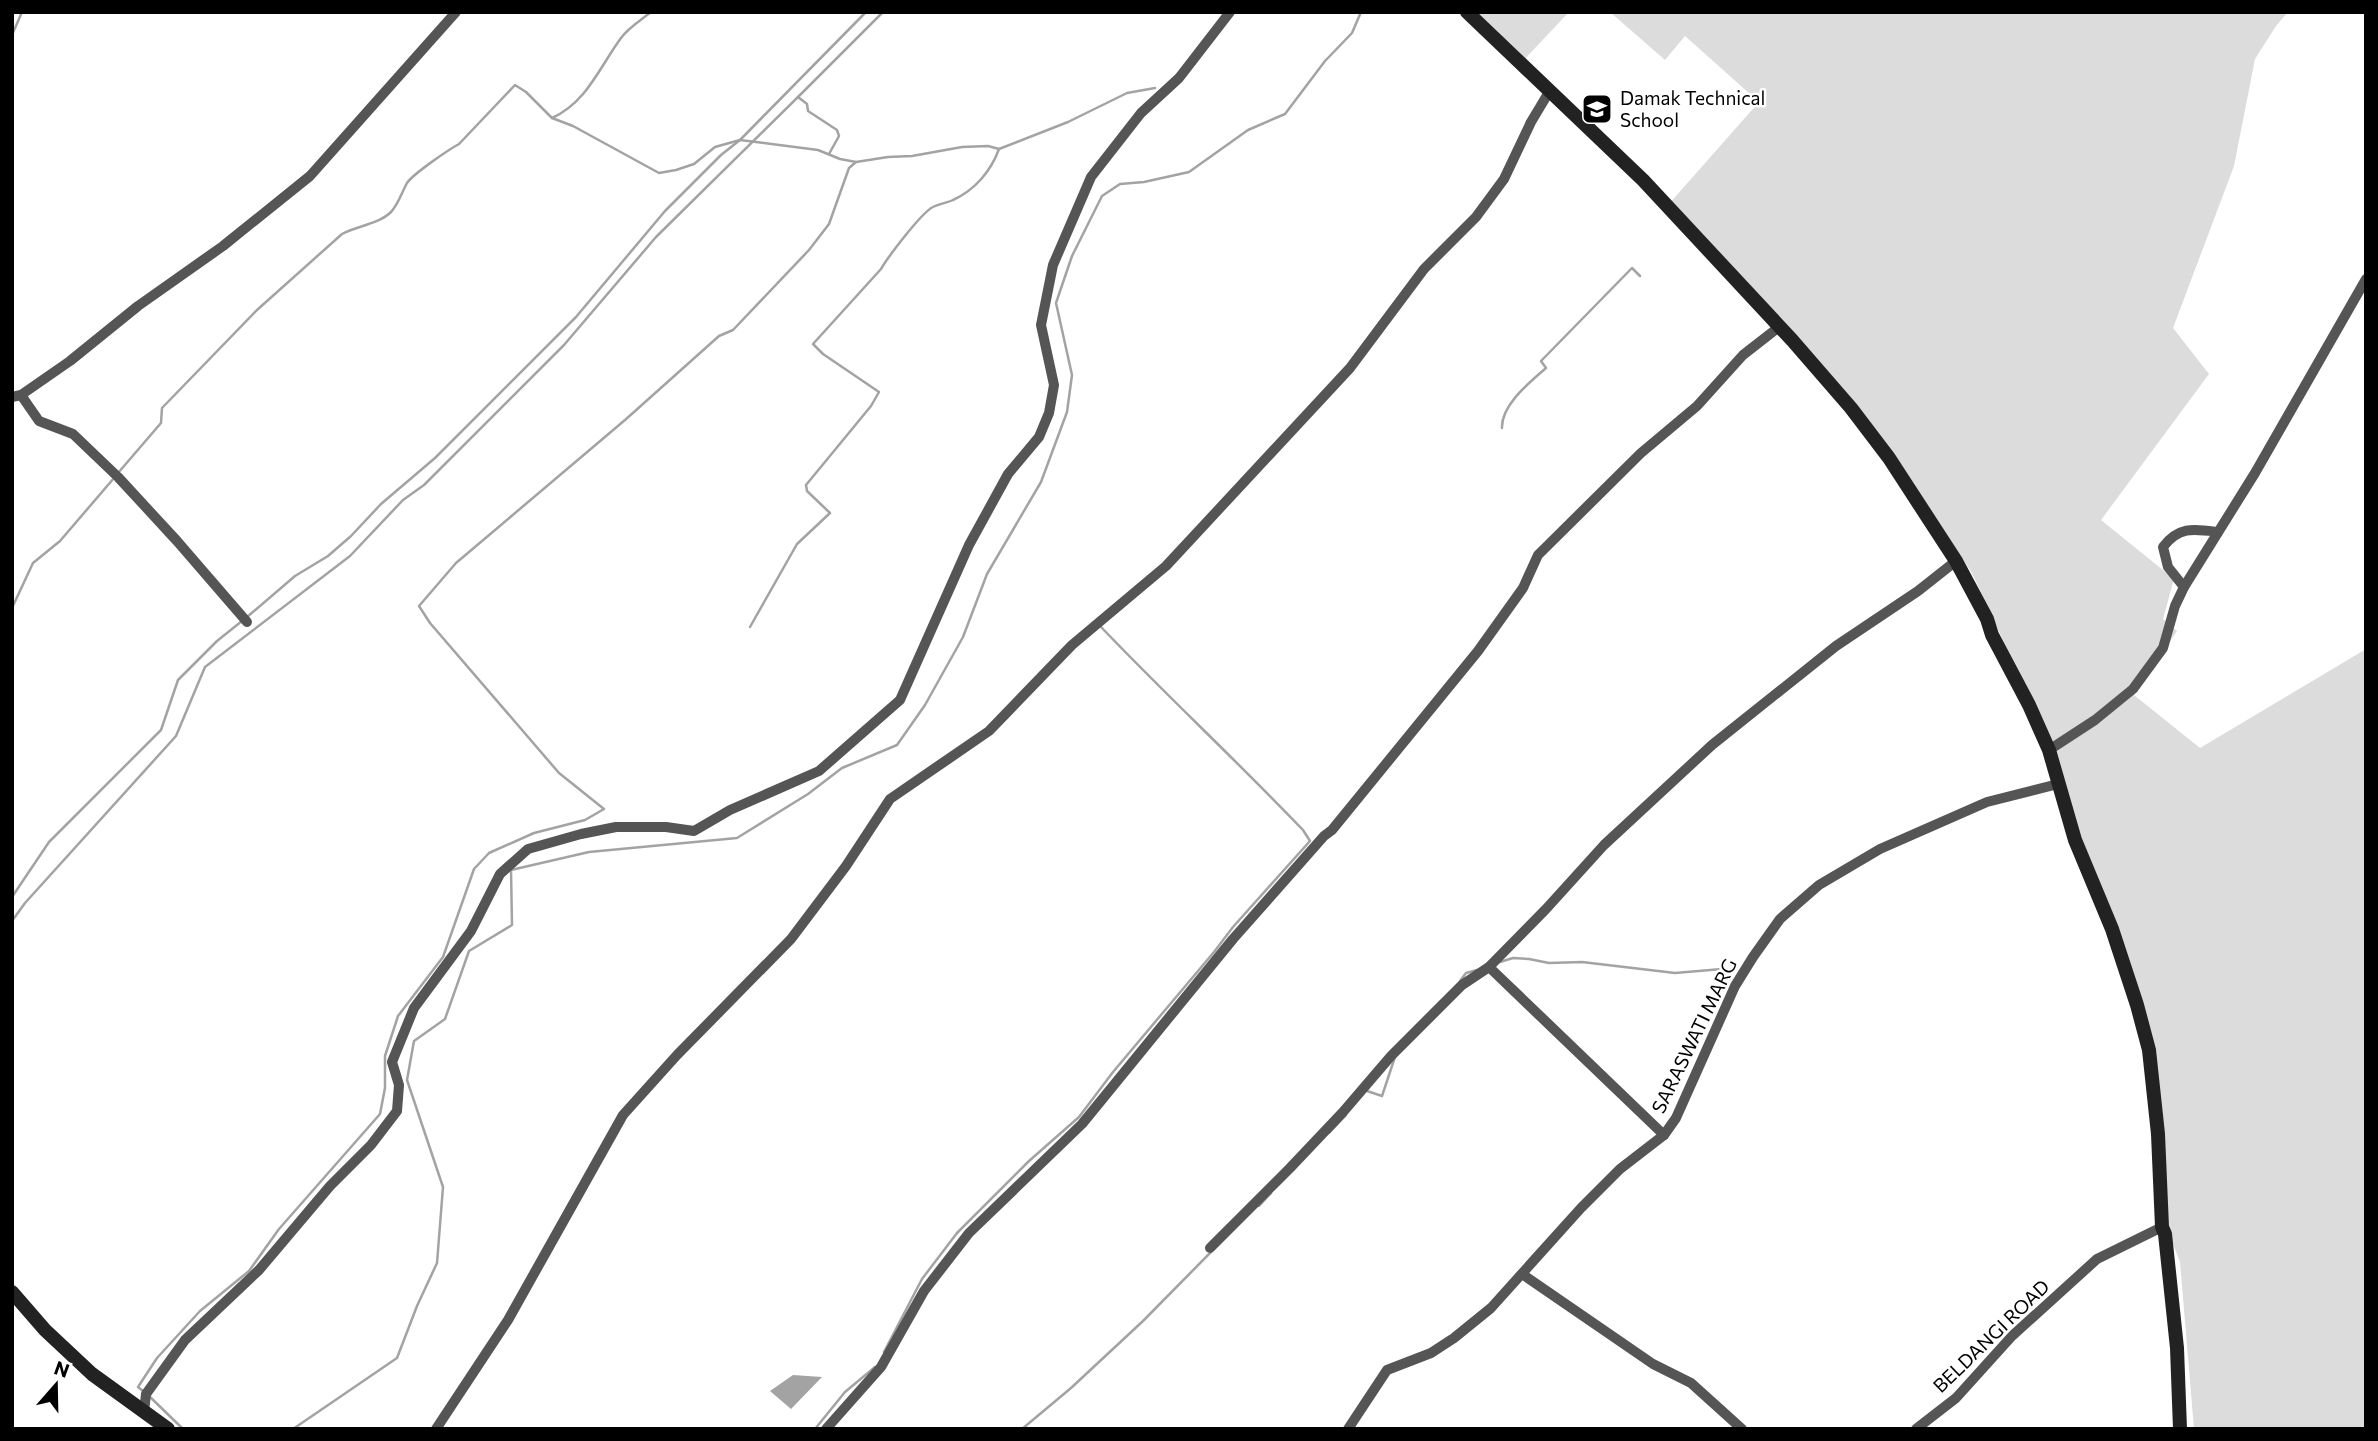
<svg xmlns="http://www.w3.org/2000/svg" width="2378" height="1441" viewBox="0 0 2378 1441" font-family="Commissioner,sans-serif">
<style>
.green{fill:#dcdcdc}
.water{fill:#a3a3a3}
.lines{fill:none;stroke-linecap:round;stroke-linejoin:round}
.stream{stroke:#a3a3a3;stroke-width:2.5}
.street{stroke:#555;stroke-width:10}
.secondary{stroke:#222;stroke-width:14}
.labels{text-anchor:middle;stroke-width:5;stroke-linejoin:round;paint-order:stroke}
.poi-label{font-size:19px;fill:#000;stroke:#fff;text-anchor:start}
.street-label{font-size:19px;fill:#000;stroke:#fff}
</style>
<rect width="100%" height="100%" fill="#fff"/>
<g class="green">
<path d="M1468 12H1569L1521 63Z"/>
<path d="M1610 12H2288L2276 26 2255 59 2234 166 2173 328 2209 374 2101 520 2174 579 2163 619 2177 631 2134 695 2200 748 2366 649V1429H2194L2180 1262 2163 1218 2154 1072 2020 677 1972 573 1884 441 1668 205 1759 102 1685 36 1665 60Z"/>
</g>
<path class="water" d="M793 1375 822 1377 791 1409 770 1391Z"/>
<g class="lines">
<g class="stream">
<path d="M12 35 22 12"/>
<path d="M552 118C587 102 599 68 621 38 628 28 641 20 651 12"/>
<path d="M829 154 839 136 837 130 808 111 807 104 798 97 883 12"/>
<path d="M1502 428C1501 405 1530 382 1546 368L1541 361 1632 268 1640 276"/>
<path d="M118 473 161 423 162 408 257 310 342 234C357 226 379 224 391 212 398 205 402 192 407 183 413 174 448 150 459 144L515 85 526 92 552 118 573 126 659 173 676 170 694 164 715 147 740 140 818 150 840 159 856 162 888 157 912 156 962 147 988 146 999 149 1068 122 1127 93 1155 88"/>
<path d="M12 608 33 563 60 541 114 478"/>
<path d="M247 617 295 576 328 556 351 536 381 504 435 458 576 317 665 211 721 155 740 140 866 12"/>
<path d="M750 627 797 544 830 513 807 491 806 485 871 406 879 392 823 354 813 344 881 269C888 257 921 213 933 207 938 204 947 203 953 200 975 190 991 171 999 149"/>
<path d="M12 897 49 842 161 730 178 680 217 641 242 621"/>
<path d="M12 921 25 903 176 736 205 667 350 556 403 500 424 485 564 345 656 237 798 97"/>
<path d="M1500 962 1513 958 1529 959 1549 963 1582 962 1675 973 1722 969"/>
<path d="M1460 981 1466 973 1477 970"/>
<path d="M1367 1091 1382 1096 1395 1057"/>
<path d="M1329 1133 1346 1115"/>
<path d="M1259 1206 1271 1193"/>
<path d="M884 1352 922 1279 957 1233 1029 1161 1079 1117 1113 1072 1214 952 1233 927 1310 841 1303 830C1237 761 1167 696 1101 627"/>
<path d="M143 1391 138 1387 157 1358 200 1311 249 1271 279 1229 380 1114 385 1088V1056L398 1016 443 957 474 869 489 853 534 833 585 820 604 809 559 773 430 623 419 606 456 563 625 420 719 336 733 330 809 250 829 224 849 168 856 162"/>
<path d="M148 1395 183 1429"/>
<path d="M293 1429 397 1358 417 1306 437 1263 443 1187 407 1080 414 1041 445 1019 469 951 512 925 511 870 589 852 737 838 808 794 842 768 897 745 925 705 963 637 987 574 1041 482 1067 412 1072 375 1056 303 1072 256 1102 196 1120 184 1144 182 1189 172 1248 130 1285 114 1325 61 1352 33 1361 12"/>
<path d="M815 1429 845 1392 875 1367"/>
<path d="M1022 1429 1071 1388 1143 1321 1211 1252"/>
</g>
<g class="street">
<path d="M21 395 39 421 73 434 118 477 177 541 247 622"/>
<path d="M12 397 21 395 70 361 138 306 223 246 310 176 456 12"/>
<path d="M2184 587 2168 567 2163 547C2179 526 2194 529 2218 532"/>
<path d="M2049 750 2095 720 2133 689 2163 648 2175 606 2184 587 2255 473 2366 279"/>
<path d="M1489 967 1664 1135"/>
<path d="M1210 1248 1290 1168 1343 1112 1391 1056 1462 985 1489 967 1546 909 1604 845 1712 745 1836 646 1918 591 1956 561"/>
<path d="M1522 1274 1653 1364 1691 1383 1742 1429"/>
<path d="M144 1412 146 1394 185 1340 259 1270 330 1186 371 1145 397 1111 399 1085 392 1062 414 1008 471 931 500 874 528 849 581 834 616 827H666L694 831 730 810 819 771 900 700 969 545 1008 474 1039 437 1049 413 1054 385 1041 325 1053 265 1091 177 1141 113 1179 78 1230 12"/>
<path d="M436 1429 508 1320 623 1115 677 1055 791 939 846 866 890 799 989 731 1072 645 1166 566 1350 368 1424 269 1476 217 1504 179 1531 122 1549 92"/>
<path d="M826 1429 881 1367 924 1291 969 1233 1082 1124 1233 939 1324 836 1332 830 1478 651 1523 588 1538 555 1641 453 1697 406 1743 355 1779 327"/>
<path d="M1348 1429 1387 1370 1431 1353 1454 1338 1491 1308 1581 1208 1620 1169 1664 1135 1676 1118 1735 986 1753 957 1780 919 1819 885 1880 849 1987 802 2058 784"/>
<path d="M1916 1429 1956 1398 2012 1336 2097 1259 2162 1227"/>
</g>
<g class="secondary">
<path d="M1467 12 1643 180 1792 340 1851 408 1889 458 1956 561 1987 619 1992 635 2029 705 2049 750 2075 840 2112 929 2137 1005 2149 1050 2158 1134 2162 1227 2165 1234 2177 1348 2180 1429"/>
<path d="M12 1292 45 1330 92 1374 168 1429"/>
</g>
</g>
<defs>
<g id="school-square" transform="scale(1.575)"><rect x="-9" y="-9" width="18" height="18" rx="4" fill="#000" stroke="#fff"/><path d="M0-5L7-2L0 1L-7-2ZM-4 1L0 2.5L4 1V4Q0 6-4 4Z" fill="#fff"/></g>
</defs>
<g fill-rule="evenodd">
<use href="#school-square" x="1597" y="109"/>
</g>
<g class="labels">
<g class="poi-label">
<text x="1620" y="105">Damak Technical<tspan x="1620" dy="22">School</tspan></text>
</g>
<g class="street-label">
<text transform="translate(1694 1036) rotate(-64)" y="7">SARASWATI MARG</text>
<text transform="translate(1991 1336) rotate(-44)" y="7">BELDANGI ROAD</text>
</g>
</g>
<rect width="2378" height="1441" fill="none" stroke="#000000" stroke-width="28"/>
<g transform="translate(56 1385) rotate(20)" stroke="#ffffff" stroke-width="5" paint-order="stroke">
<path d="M0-5L12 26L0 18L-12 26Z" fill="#000000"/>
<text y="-10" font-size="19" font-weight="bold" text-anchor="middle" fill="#000000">N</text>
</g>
</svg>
